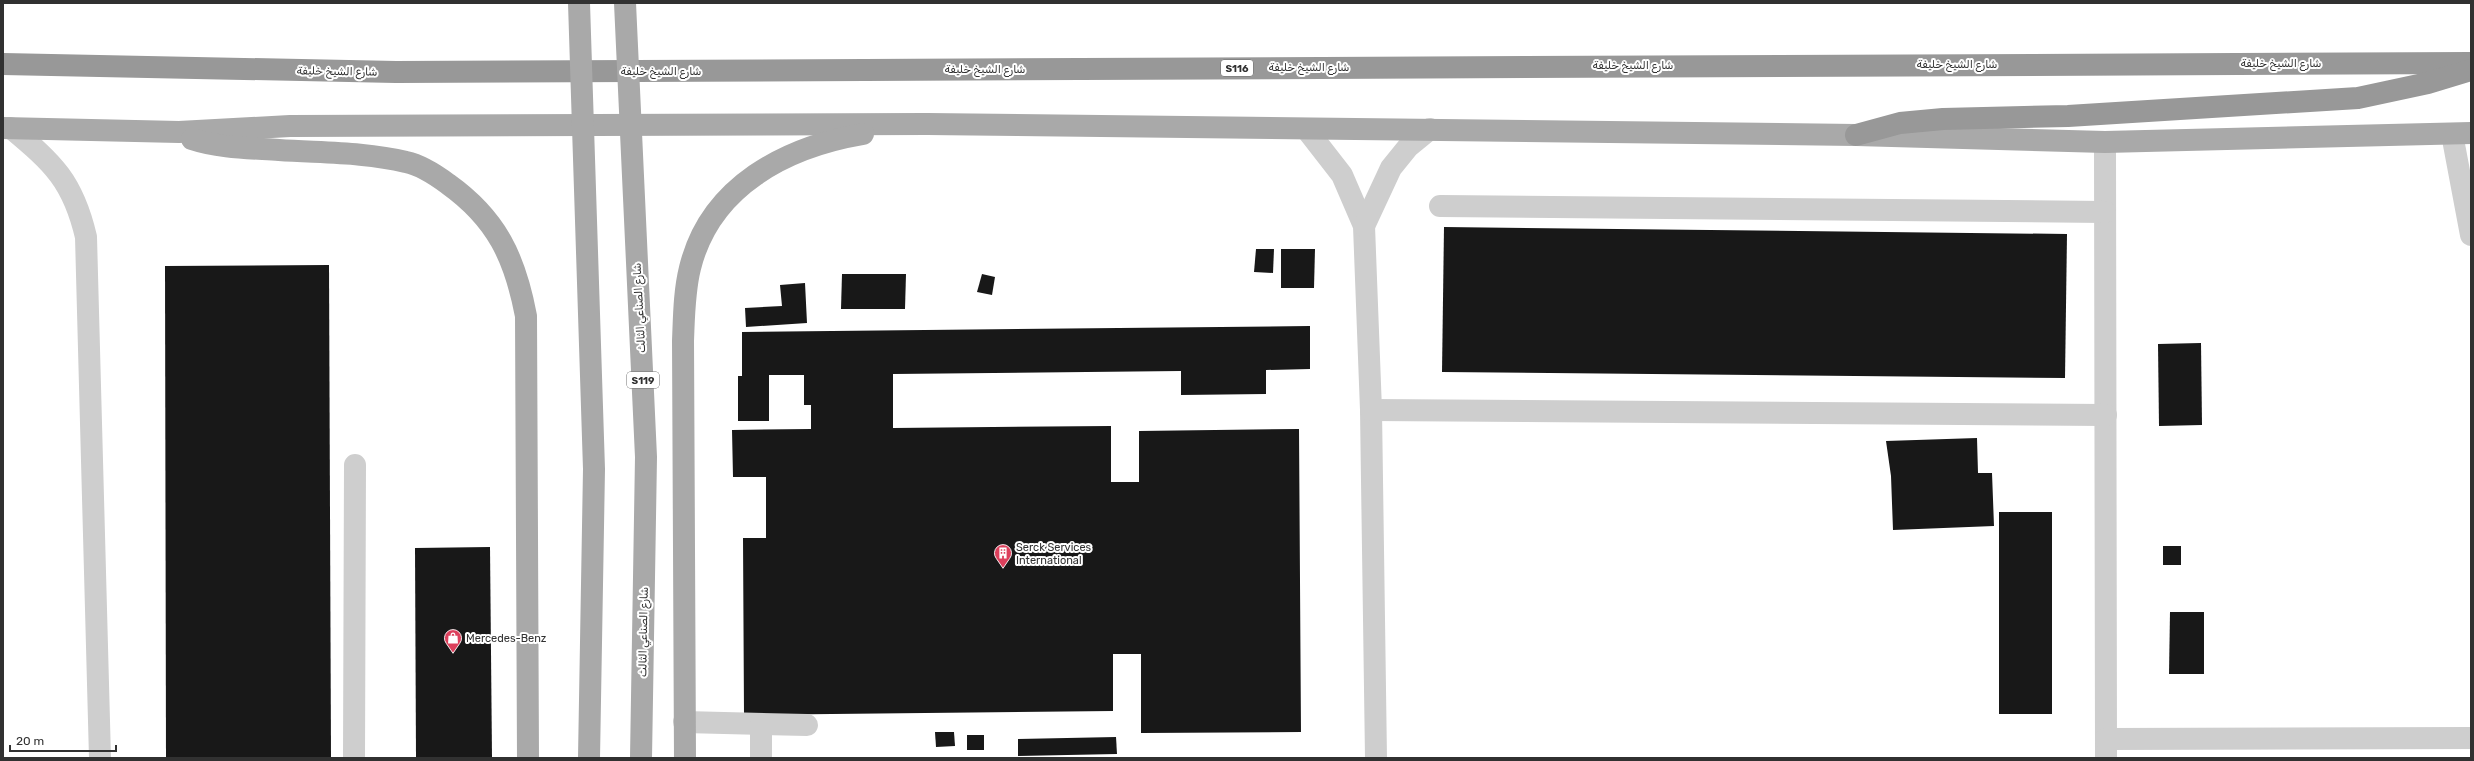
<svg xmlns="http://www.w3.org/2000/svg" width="2474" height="761" viewBox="0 0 2474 761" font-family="Rubik,'Noto Naskh Arabic',sans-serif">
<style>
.building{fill:#181818}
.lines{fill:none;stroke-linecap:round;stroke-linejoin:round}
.minor{stroke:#cecece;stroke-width:22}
.major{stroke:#a9a9a9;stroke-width:22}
.highway{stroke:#989898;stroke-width:22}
.major-bridge{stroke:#a9a9a9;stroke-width:22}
.labels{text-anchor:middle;stroke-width:4;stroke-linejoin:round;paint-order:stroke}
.shield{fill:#fff;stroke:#6f6f6f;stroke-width:1}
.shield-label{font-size:10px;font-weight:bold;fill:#313131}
.street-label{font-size:11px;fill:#313131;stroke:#fff}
.poi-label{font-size:11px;fill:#313131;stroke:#fff;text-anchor:start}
</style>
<rect width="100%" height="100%" fill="#fff"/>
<g class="building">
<path d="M1444 227 2067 234 2065 378 1442 372Z"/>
<path d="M1256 249H1274L1273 273 1254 272Z"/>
<path d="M1281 249H1315L1314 288H1281Z"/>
<path d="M329 265 331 758H166L165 266Z"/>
<path d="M842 274H906L905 309H841Z"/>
<path d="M982 274 995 277 992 295 977 292Z"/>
<path d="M805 283 807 323 746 327 745 308 782 306 780 285Z"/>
<path d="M1310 326V369L1266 370V394L1181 395V371L893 374V428L1111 426V482H1139V431L1299 429 1301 732 1141 733V654H1113V711L744 715 743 538H766V477H733L732 430 811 429V405H804V375H769V421H738V376H742V332Z"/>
<path d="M2201 343 2202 425 2159 426 2158 344Z"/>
<path d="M1977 438 1978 473H1992L1994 526 1893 530 1891 476 1886 441Z"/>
<rect x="1999" y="512" width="53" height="202"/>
<rect x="2163" y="546" width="18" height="19"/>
<path d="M490 547 492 758H416L415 548Z"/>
<path d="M2170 612H2204V674H2169Z"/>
<path d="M935 732H954L955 746 936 747Z"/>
<rect x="967" y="735" width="17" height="15"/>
<path d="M1116 737 1117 754 1018 756V739Z"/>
</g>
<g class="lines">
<g class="minor">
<path d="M11 128C53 163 73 181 86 237L100 758"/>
<path d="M1307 130 1342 175 1364 226 1371 410 1376 758"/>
<path d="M2452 134 2471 235"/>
<path d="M2105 142 2106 758"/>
<path d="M1440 206 2105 212"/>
<path d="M1364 226 1391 168 1408 147 1430 129"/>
<path d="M1371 410 2106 415"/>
<path d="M684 722 807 725"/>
<path d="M761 724V758"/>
<path d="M2106 739 2471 738"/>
<path d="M354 758 355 465"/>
</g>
<g class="major">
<path d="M3 128 179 132 290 126 927 124 1856 135 2105 142 2471 133"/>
<path d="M192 139C219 148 250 148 279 150 321 153 365 152 406 162 420 165 436 175 448 184 497 219 515 258 526 316L528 758"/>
<path d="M685 758 683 341C684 317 684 292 690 268 710 186 786 147 863 134"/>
</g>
<g class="highway">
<path d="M3 64 396 72 2471 63"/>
<path d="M1856 135 1900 123 1943 119 2068 116 2358 98 2428 83 2471 70"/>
</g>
<g class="major-bridge">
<path d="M579 3 594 469 589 758"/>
<path d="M625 3 646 457 641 758"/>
</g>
</g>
<defs>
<g id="building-pin" transform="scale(0.9)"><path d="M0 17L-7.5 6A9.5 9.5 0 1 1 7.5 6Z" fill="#dc405c" stroke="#fff"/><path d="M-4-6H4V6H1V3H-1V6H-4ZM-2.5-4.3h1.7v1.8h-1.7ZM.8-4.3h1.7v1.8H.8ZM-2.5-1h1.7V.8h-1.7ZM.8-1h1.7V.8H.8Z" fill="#fff"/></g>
<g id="shop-pin" transform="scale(0.9)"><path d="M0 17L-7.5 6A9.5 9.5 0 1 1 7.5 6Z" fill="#dc405c" stroke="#fff"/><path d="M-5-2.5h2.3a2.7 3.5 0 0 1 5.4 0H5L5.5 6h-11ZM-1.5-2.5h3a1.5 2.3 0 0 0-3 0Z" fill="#fff"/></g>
</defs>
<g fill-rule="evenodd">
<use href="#building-pin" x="1003" y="553"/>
<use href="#shop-pin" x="453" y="638"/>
</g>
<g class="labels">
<g class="shield">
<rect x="1221" y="60" width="32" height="16" rx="3"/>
<rect x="627" y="372" width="32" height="16" rx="3"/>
</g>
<g class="shield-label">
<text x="1237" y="72">S116</text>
<text x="643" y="384">S119</text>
</g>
<g class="street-label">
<text x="2281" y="67">شارع الشيخ خليفة</text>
<text x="1957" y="68">شارع الشيخ خليفة</text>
<text x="1633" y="69">شارع الشيخ خليفة</text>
<text x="1309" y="71">شارع الشيخ خليفة</text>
<text x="985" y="73">شارع الشيخ خليفة</text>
<text transform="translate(337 71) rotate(1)" y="4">شارع الشيخ خليفة</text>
<text x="661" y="75">شارع الشيخ خليفة</text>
<text transform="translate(639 308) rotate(-93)" y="4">شارع الصناعي الثالث</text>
<text transform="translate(643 632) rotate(-89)" y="4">شارع الصناعي الثالث</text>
</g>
<g class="poi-label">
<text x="1016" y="551">Serck Services<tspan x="1016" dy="13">International</tspan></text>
<text x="466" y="642">Mercedes-Benz</text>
</g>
</g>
<rect width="2474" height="761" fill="none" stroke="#313131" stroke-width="8"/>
<path d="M10 745v6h106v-6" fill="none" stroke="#313131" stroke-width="2"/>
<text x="16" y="745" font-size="12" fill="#313131" stroke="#ffffff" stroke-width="3" paint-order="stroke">20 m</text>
</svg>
